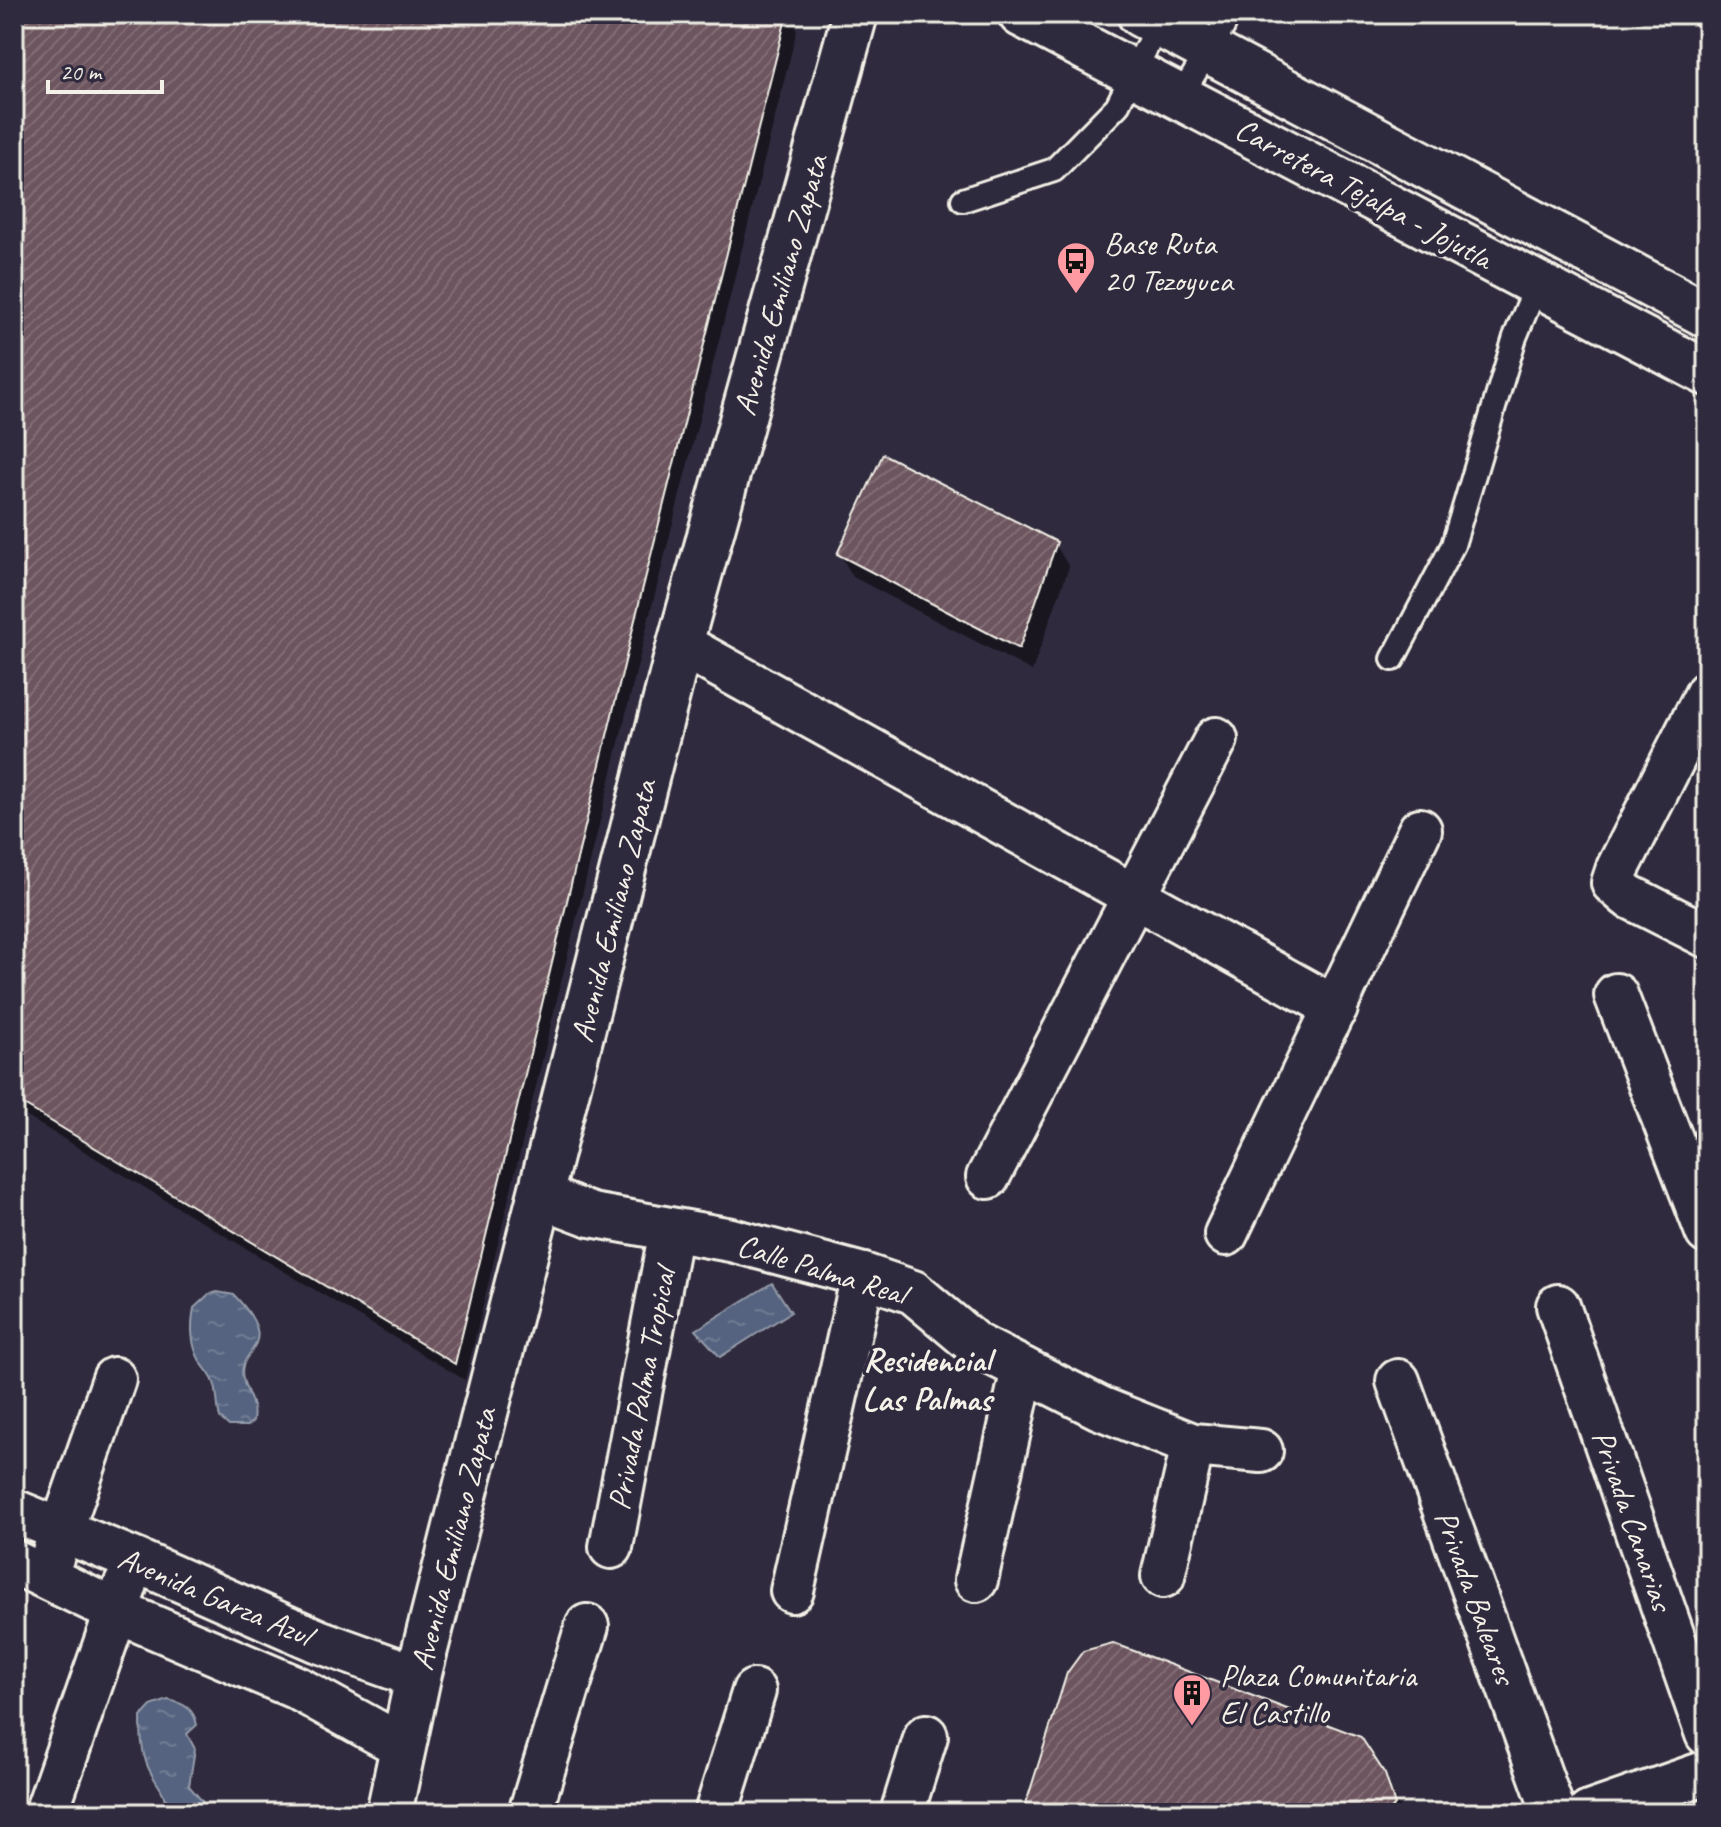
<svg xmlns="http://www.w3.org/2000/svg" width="1721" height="1827" viewBox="0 0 1721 1827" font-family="Caveat,sans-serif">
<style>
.water{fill:url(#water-ripples);stroke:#959caa;stroke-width:2}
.shadow{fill:#0007}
.building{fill:url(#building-hatch);stroke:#f4f1e8;stroke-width:2}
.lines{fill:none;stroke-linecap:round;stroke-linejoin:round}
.service-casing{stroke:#f4f1e8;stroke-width:28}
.minor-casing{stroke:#f4f1e8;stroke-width:48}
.tertiary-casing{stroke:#f4f1e8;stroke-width:50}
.secondary-casing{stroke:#f4f1e8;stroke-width:50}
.service{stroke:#2f2a3d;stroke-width:22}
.minor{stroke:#2f2a3d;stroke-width:42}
.tertiary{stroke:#2f2a3d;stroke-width:44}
.secondary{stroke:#2f2a3d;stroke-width:44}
.labels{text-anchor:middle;stroke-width:7;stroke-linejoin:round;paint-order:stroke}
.street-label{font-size:32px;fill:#f4f1e8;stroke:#2f2a3d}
.poi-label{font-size:32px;fill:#f4f1e8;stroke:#2f2a3d;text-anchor:start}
.neighbourhood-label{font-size:34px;font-weight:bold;fill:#f4f1e8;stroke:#2f2a3d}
</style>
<defs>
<pattern id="water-ripples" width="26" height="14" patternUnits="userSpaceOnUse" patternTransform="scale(2)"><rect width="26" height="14" fill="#566480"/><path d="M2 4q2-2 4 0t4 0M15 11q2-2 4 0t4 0" fill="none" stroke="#6f7b92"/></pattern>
<pattern id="building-hatch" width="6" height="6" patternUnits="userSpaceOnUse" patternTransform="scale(2)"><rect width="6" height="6" fill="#6c545e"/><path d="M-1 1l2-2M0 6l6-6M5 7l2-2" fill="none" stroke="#826d75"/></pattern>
</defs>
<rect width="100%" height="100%" fill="#2f2a3d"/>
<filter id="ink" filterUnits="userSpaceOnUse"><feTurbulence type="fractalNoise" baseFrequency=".0125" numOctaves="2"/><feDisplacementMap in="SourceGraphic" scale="16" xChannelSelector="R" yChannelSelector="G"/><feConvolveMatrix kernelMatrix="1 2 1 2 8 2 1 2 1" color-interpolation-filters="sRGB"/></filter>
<g filter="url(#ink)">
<g class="water">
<path d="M772 1283 791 1312 720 1357 696 1330Z"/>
<path d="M217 1292 234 1295C286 1349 235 1347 243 1379 247 1395 256 1403 253 1421L247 1426H229L220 1418C217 1408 218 1397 215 1386 213 1375 204 1369 199 1359 191 1344 191 1324 194 1308L208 1295Z"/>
<path d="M168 1700C184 1703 194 1709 197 1725L187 1734 195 1749 189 1786 202 1801 204 1813H167C164 1785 158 1789 148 1767 141 1750 141 1735 141 1717L151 1706Z"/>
</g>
<g class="shadow">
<path d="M14 14H788L797 30 650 614 465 1380 14 1109Z"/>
<path d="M1171 14H1231L1213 37Z"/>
<path d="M1055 544 1069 567 1032 671 853 577 840 554Z"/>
<path d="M1384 1775 1402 1813H1025Z"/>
</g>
<g class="building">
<path d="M14 14H787L641 595 455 1364 14 1099Z"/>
<path d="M883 454 1057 542 1019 649 837 554Z"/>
<path d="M1113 1643 1361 1737 1385 1774 1395 1805 1388 1813H1023L1067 1673 1083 1651Z"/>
</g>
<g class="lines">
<g class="service-casing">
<g id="service">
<path d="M1180 97 1223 27 1228 14"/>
<path d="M963 200 1054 170 1117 106 1158 24"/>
<path d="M1393 659 1453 545 1515 337 1537 284"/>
</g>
</g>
<g class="minor-casing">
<g id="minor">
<path d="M680 644 1336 1008"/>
<path d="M1707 693 1618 868 1613 883 1628 896 1707 936"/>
<path d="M1616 995 1707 1232"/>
<path d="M988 1177 1216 739"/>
<path d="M541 1196 591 1215 731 1240 863 1275 913 1292 976 1345 1100 1408 1193 1445 1261 1451"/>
<path d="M1226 1234 1420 830"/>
<path d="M1558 1306 1707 1734"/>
<path d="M1398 1381 1554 1813"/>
<path d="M14 1511 135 1560 318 1641 418 1677"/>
<path d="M611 1547 671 1230"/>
<path d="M52 1558 114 1379"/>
<path d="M14 1562 116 1611 297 1688 402 1746"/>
<path d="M1163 1576 1193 1445"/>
<path d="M976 1580 1023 1369"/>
<path d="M792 1591 863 1275"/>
<path d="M46 1813 126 1584"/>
<path d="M530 1813 587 1626"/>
<path d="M716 1813 754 1691"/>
<path d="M902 1813 926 1736"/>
<path d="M1589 1813 1707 1772"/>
</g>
</g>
<g class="tertiary-casing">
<path id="tertiary" d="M389 1813 418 1677 680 644 855 14"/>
</g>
<g class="secondary-casing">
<g id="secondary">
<path d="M1021 14 1707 373"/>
<path d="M1140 14 1707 315"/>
</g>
</g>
<use href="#service" class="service"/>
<use href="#minor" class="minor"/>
<use href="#tertiary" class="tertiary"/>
<use href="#secondary" class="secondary"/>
</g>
</g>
<defs>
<g id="bus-pin" transform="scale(2)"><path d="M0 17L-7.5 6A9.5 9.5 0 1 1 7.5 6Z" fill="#ff9aa2" stroke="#2f2a3d"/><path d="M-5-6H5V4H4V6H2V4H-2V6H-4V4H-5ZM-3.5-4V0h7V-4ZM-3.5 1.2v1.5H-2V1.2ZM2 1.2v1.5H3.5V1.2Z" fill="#111"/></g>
<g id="building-pin" transform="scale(2)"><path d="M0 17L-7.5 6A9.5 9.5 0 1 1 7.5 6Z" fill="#ff9aa2" stroke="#2f2a3d"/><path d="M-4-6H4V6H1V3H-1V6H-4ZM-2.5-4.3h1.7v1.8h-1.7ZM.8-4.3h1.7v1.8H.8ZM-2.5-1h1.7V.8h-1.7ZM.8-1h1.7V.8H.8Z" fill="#111"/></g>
</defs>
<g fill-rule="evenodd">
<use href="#bus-pin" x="1076" y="261"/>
<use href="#building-pin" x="1192" y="1693"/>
</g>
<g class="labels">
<g class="street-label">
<text transform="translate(1364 193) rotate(28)" y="11">Carretera Tejalpa - Jojutla</text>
<text transform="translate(780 285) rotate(-74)" y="11">Avenida Emiliano Zapata</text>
<text transform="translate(613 911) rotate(-76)" y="11">Avenida Emiliano Zapata</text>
<text transform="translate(822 1269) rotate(17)" y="11">Calle Palma Real</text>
<text transform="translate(641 1389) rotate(-79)" y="11">Privada Palma Tropical</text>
<text transform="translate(1633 1520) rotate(71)" y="11">Privada Canarias</text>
<text transform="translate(453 1539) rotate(-76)" y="11">Avenida Emiliano Zapata</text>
<text transform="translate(215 1596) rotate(23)" y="11">Avenida Garza Azul</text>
<text transform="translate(1476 1597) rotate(70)" y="11">Privada Baleares</text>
</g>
<g class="poi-label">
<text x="1104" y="254">Base Ruta<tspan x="1104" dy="37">20 Tezoyuca</tspan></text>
<text x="1220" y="1686">Plaza Comunitaria<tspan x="1220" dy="37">El Castillo</tspan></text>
</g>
<g class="neighbourhood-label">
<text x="927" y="1371">Residencial<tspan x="927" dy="39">Las Palmas</tspan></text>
</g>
</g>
<rect width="1721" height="1827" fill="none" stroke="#2f2a3d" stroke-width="48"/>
<rect x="24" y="24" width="1673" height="1779" fill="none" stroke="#f4f1e8" stroke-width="3" filter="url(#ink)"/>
<path d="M48 80v12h114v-12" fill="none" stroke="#f4f1e8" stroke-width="4"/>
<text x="60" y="80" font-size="24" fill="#f4f1e8" stroke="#2f2a3d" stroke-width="6" paint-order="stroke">20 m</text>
</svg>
